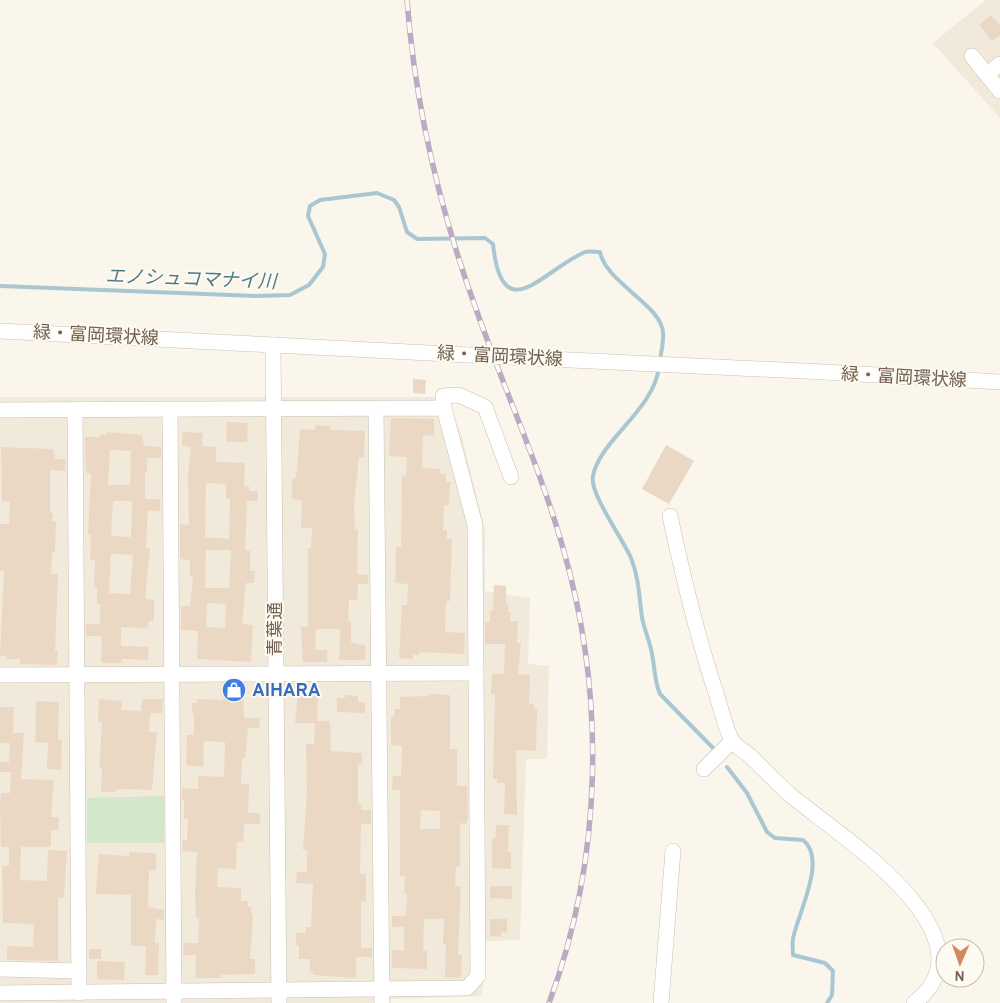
<svg xmlns="http://www.w3.org/2000/svg" width="1000" height="1003" viewBox="0 0 1000 1003" font-family="Overpass,'Noto Sans JP',sans-serif">
<style>
.residential{fill:#f1e9da}
.green{fill:#d3e7cb}
.lines{fill:none;stroke-linecap:round;stroke-linejoin:round}
.stream{stroke:#a9c7d3;stroke-width:4}
.building{fill:#ebd8c4;fill-rule:evenodd}
.minor-casing{stroke:#ccc0b2;stroke-width:16}
.minor{stroke:#fff;stroke-width:15}
.rail-casing{stroke:#bbaac4;stroke-width:5.5}
.rail{stroke:#fdfaf1;stroke-width:4;stroke-dasharray:11;stroke-linecap:butt}
.minor-bridge-casing{stroke:#ccc0b2;stroke-width:16;stroke-linecap:butt}
.minor-bridge{stroke:#fff;stroke-width:15}
.labels{text-anchor:middle;stroke-width:4;stroke-linejoin:round;paint-order:stroke}
.street-label{font-size:18px;fill:#736151;stroke:#fdfaf1}
.shop-label{font-size:18px;font-weight:bold;fill:#366cbe;stroke:#fdfaf1;text-anchor:start}
.water-label{font-size:19px;font-style:italic;fill:#50798a;stroke:#fdfaf1}
</style>
<rect width="100%" height="100%" fill="#faf6eb"/>
<g class="residential">
<path d="M986 0H1000V118L933 43Z"/>
<path d="M0 397H445L461 433 485 529V591L530 598 528 664 549 666 547 759H526L520 940 485 941 482 996 391 999V1003H0Z"/>
</g>
<path class="green" d="M164 796V843H87V798Z"/>
<g class="lines">
<g class="stream">
<path d="M0 286 256 296 290 295 309 285 323 267 325 254 308 216 310 206 320 200 377 193 394 200 399 207 407 232 417 239 485 238 493 244C502 331 543 270 585 252 589 251 595 252 600 252 606 283 662 305 663 333 664 341 661 352 660 360"/>
<path d="M659 367C654 410 599 441 593 476 589 493 623 539 631 558 639 578 639 596 642 617 644 630 650 641 652 654 655 668 654 680 660 694L715 750"/>
<path d="M727 767 747 793 767 832 775 838 803 840C828 859 797 915 793 939 792 944 793 950 793 955L825 963 833 971 832 995 827 1003"/>
</g>
</g>
<g class="building">
<path d="M991 15 1000 25V35L992 41 979 25Z"/>
<path d="M413 379 426 380 425 394 413 393Z"/>
<path d="M391 418 434 419V436L423 435 422 468 440 469V474H446V482H450L449 505H444L443 530H447V539H452L450 601H446L445 632 465 633 464 654 419 652V655H413V659L399 658 402 605H407L408 584 395 583 396 547H401L402 475 406 476 407 457 389 456Z"/>
<path d="M227 422 248 423 247 442H226Z"/>
<path d="M315 425 330 426V430L365 431 364 458 359 457 354 503 355 529H358L357 574 368 575V584H358L357 600H349L348 621H351V642L366 646 365 660H339L340 629H316L315 650H327V662H303L301 627H308V548H311L312 528H301L302 500 292 499V479H295L297 470 300 429 315 430Z"/>
<path d="M107 432 142 435 144 446 161 447V458H147V472H145V499H160V511H148L147 526 146 548 150 549 145 599 154 600V621H149L148 627 145 628 121 627V646L149 647 148 660 122 659 121 663H101L102 636H86V624H100V604H97V587H94L95 560H90L91 535 88 534 91 473H86L85 437H100V434L107 435ZM110 450 131 451 130 485H108ZM113 501H132L131 537 111 536ZM111 554 133 555 130 594 109 593Z"/>
<path d="M183 432 203 433 202 446 216 447V462L245 463 244 486H249V491H258V501H247L246 528 245 550 250 551V571H255L254 583H246L242 624 253 625 251 662 197 659 198 631 181 630V606H190L193 577 190 576V560L180 559V524L189 525 188 477 191 447 182 446ZM206 483 226 484V499H230L229 539 205 537ZM206 550H231L229 588H205ZM207 603 226 604 225 628 206 627Z"/>
<path d="M666 445 694 461 669 504 642 489Z"/>
<path d="M1 447 53 449 55 459H65V471L50 470V513H53L52 521 56 522 55 552H52L51 574H58L55 651H58L57 665 20 664V659H6V656H0L4 571H0V524H9L10 502 2 501Z"/>
<path d="M494 585 506 586V605H509L508 612H511L510 621H518L517 643H521L518 674 530 675 529 704H534V708L537 709 536 751 516 750 517 815 504 814 505 783H497V779H493L495 694H491L492 674H504L505 644H485V622H490V611H493Z"/>
<path d="M223 684 243 685 244 718H260L259 728H248L245 759 242 758 241 784H249L248 813H260V824H244L243 842H237L236 869 218 868 217 887 241 888V901H248V907H251V913L253 914 250 959H255V974L221 975V978H195L196 955H183L184 943H198L199 919 196 918 195 895 197 852 182 851 183 840H187L188 819H184V800L182 799V788L198 789V776L224 777 225 742 204 741 203 767 191 766 186 765 187 735H194V713H192V703H197V699L223 700Z"/>
<path d="M298 692 318 693 317 721H330L331 751 362 753V764H358V803L362 805 361 810H371V824H361L360 874H366V902L361 901V948H372V957H356V978L313 975V972H310V959H299V945H296V933H306V927H311L313 884 296 883 297 872H307V850H303L307 793 306 744H314L315 723H295Z"/>
<path d="M429 694 450 695V749H457V786H467L468 816 466 824 460 823V867H456L455 886H461L458 955H462L461 978 445 977 446 944H443L444 919H424L423 951H427V969L392 968V950L404 951V927H392V916H406L407 893H404L405 877 400 876V790H392L393 776H401L402 746 391 745V717H394L395 709H400V697L429 696ZM421 810 440 811V829H420Z"/>
<path d="M345 695 358 696V702H365V713L337 712V698H345Z"/>
<path d="M99 699 122 701 121 710 141 711 142 699H163L162 713H150L149 732H157L152 790 124 789 115 790V792H101L102 768H99L102 722H98Z"/>
<path d="M36 701 59 702 58 740H62L61 770 47 769 48 743 35 742Z"/>
<path d="M0 707H14L13 733H24L21 779 54 780 51 817H59L58 830H51V847H21L20 880 47 881 48 850 67 851 64 898H58V961L7 960V946L33 947 34 924 3 923 2 866H9V847H1L0 807 1 793H10L11 772H0V762H9L10 743H0Z"/>
<path d="M496 825H509L508 852H511V869L492 868V838H495Z"/>
<path d="M129 852 156 853V870H149L148 907 164 910V920L156 919 155 943H159L158 975H145L146 946H131V895L96 894 99 854 129 856Z"/>
<path d="M490 886H512V899L490 898Z"/>
<path d="M490 919H507V933L501 932V937L490 936Z"/>
<rect x="89" y="949" width="12" height="10"/>
<path d="M97 961 125 962 124 980 97 979Z"/>
</g>
<g class="lines">
<g class="minor-casing">
<g id="minor">
<path d="M972 56 987 75"/>
<path d="M1000 64 987 75 1000 91"/>
<path d="M0 331 468 355"/>
<path d="M273 345 279 1003"/>
<path d="M824 372 1000 382"/>
<path d="M444 408 443 396 459 395 485 407 511 477"/>
<path d="M376 409 382 1003"/>
<path d="M0 410 444 408 475 525 478 976 467 988 0 993"/>
<path d="M75 410 79 993"/>
<path d="M170 410 174 1003"/>
<path d="M670 516C683 577 697 637 717 696 721 710 725 725 731 739 734 746 745 751 750 756 765 770 779 786 794 798 839 835 1000 937 914 1003"/>
<path d="M0 675 476 673"/>
<path d="M704 769 732 741"/>
<path d="M0 969 79 971"/>
<path d="M661 1003 673 851"/>
</g>
</g>
<use href="#minor" class="minor"/>
<g class="rail-casing">
<path id="rail" d="M407 0C415 105 440 210 476 309 504 389 540 467 563 548 606 696 603 858 549 1003"/>
</g>
<use href="#rail" class="rail"/>
<g class="minor-bridge-casing">
<path id="minor-bridge" d="M468 355 824 372"/>
</g>
<use href="#minor-bridge" class="minor-bridge"/>
</g>
<defs>
<g id="shop-disc" transform="scale(1.25)"><circle r="9.5" fill="#3f7fe0" stroke="#fdfaf1"/><path d="M-5-2.5h2.3a2.7 3.5 0 0 1 5.4 0H5L5.5 6h-11ZM-1.5-2.5h3a1.5 2.3 0 0 0-3 0Z" fill="#fff"/></g>
</defs>
<g fill-rule="evenodd">
<use href="#shop-disc" x="234" y="690"/>
</g>
<g class="labels">
<g class="street-label">
<text transform="translate(96 335) rotate(3)" y="6">緑・富岡環状線</text>
<text transform="translate(500 356) rotate(3)" y="6">緑・富岡環状線</text>
<text transform="translate(904 377) rotate(3)" y="6">緑・富岡環状線</text>
<text transform="translate(275 629) rotate(-90)" y="6">青葉通</text>
</g>
<g class="shop-label">
<text x="252" y="696">AIHARA</text>
</g>
<g class="water-label">
<text transform="translate(191 278) rotate(2)" y="7">エノシュコマナイ川</text>
</g>
</g>
<g transform="translate(960 963) rotate(182)"><circle r="24" fill="#fdfaf1" stroke="#c6bdb1"/>
<path d="M0-4L9 19L0 12L-9 19Z" fill="#d58760"/>
<text y="-8" font-size="14" font-weight="bold" text-anchor="middle" fill="#736151">N</text>
</g>
</svg>
